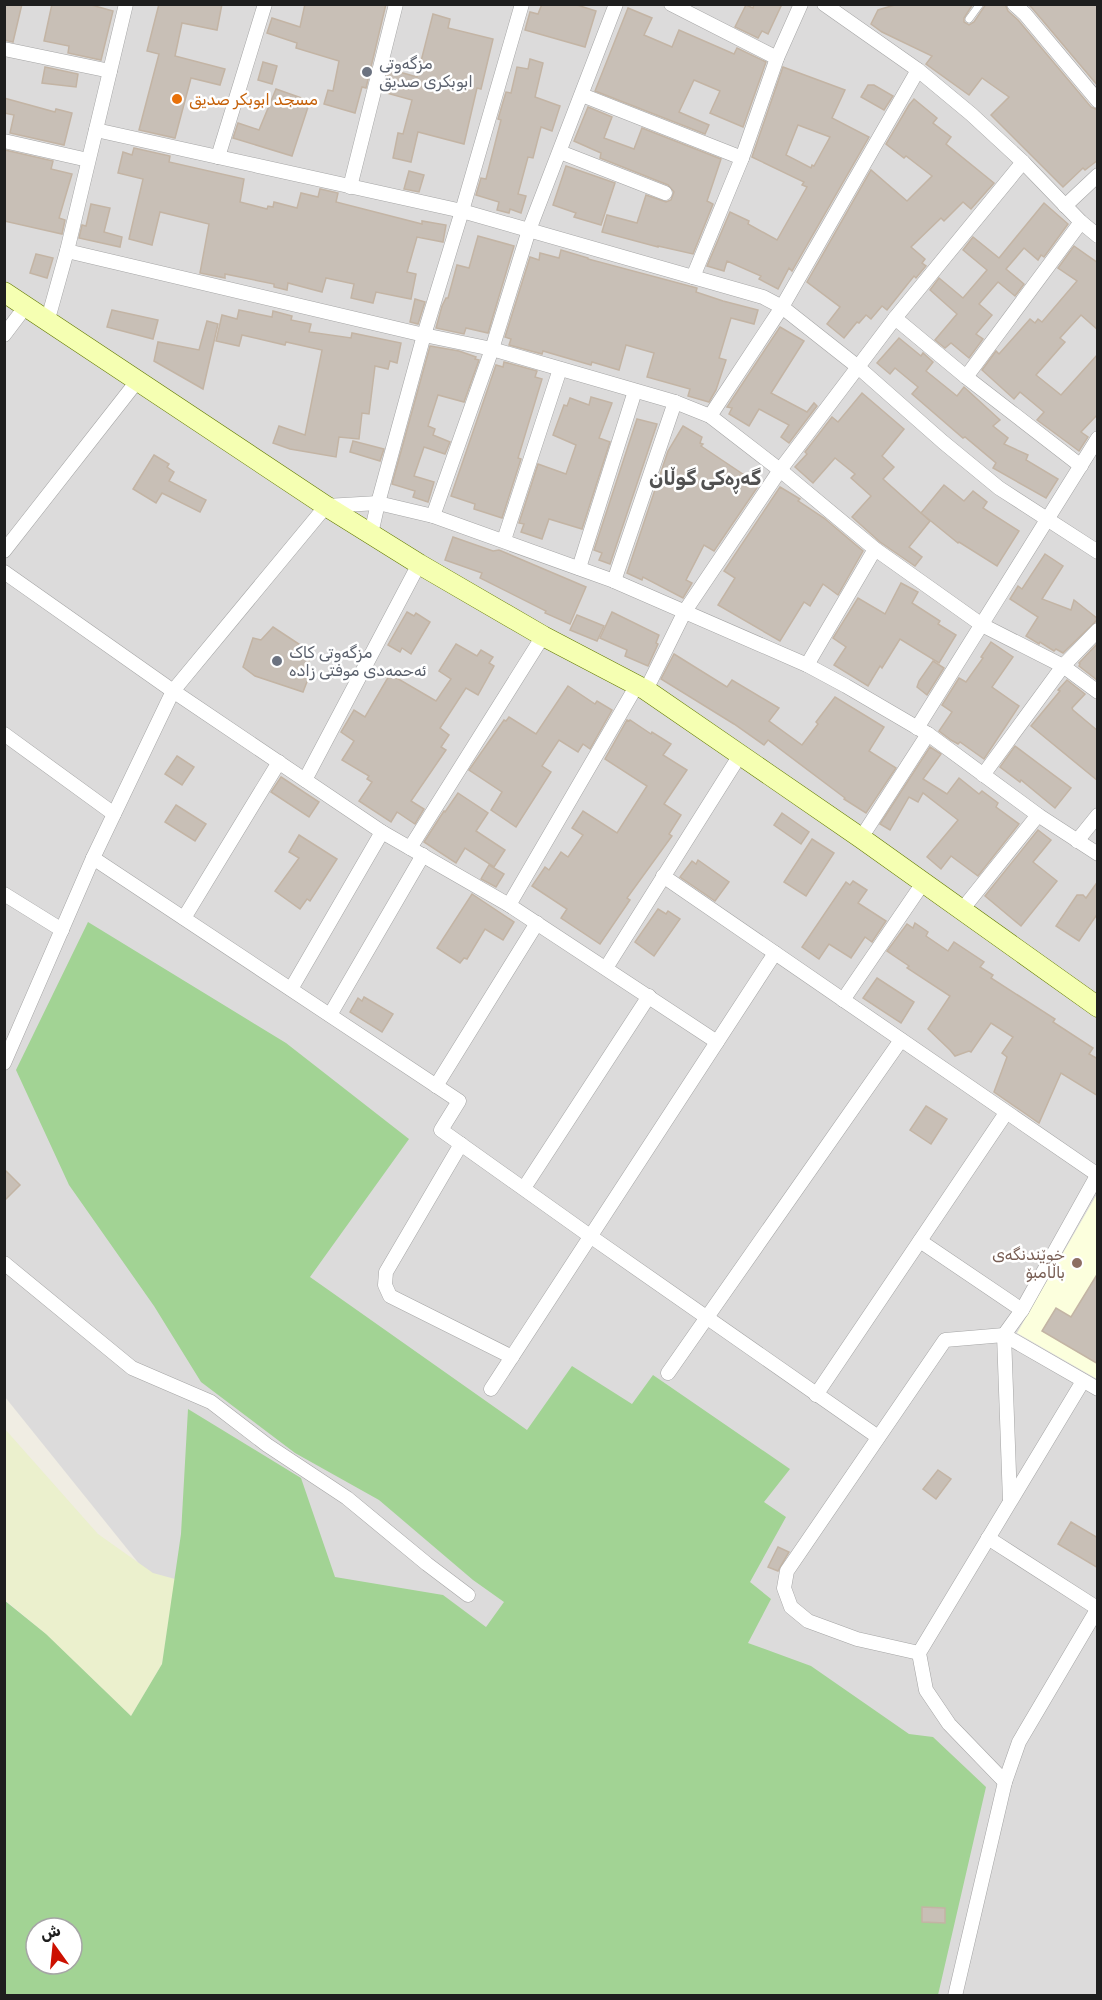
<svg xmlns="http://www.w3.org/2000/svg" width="1102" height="2000" viewBox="0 0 1102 2000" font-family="Rubik,Vazirmatn,sans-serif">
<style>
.residential{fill:#dcdbdb}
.education{fill:#fcffdd}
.farmland{fill:#ebf0cd}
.forest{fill:#a2d394;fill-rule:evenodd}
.building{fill:#c8bfb6;stroke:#c3b4a4;stroke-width:1.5;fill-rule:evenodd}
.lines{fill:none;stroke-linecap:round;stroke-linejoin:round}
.lane-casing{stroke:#a5a5a5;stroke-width:8}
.street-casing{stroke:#a5a5a5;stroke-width:15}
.secondary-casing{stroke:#637a00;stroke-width:21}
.lane{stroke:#fff;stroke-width:7}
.street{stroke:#fff;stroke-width:14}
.secondary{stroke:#f5ffb2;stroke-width:20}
.worship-dot{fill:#6b7280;stroke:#fff;stroke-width:2}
.food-dot{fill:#e8710a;stroke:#fff;stroke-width:2}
.education-dot{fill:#8d6e63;stroke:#fff;stroke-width:2}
.labels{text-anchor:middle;stroke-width:5;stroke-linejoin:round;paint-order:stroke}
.worship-label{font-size:16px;fill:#5b616d;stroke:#fff;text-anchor:start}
.food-label{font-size:16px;fill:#c56008;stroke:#fff;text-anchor:start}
.education-label{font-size:16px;fill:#785e54;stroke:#fff;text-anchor:end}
.quarter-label{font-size:20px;font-weight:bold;fill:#515151;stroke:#fff}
</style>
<rect width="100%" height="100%" fill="#f0ede3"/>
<path class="residential" d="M4 5H1097V1995H486L5 1397Z"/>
<path class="education" d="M1097 1194V1379L1017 1333Z"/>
<path class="farmland" d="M4 1428 98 1534 153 1573 175 1579 162 1664 131 1716 46 1634 5 1600Z"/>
<path class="forest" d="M88 922 286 1043 409 1139 310 1277 527 1430 572 1366 632 1404 653 1375 790 1469 764 1502 786 1517 750 1582 771 1599 748 1643 811 1666 909 1734 933 1737 986 1787 938 1995H5L4 1600 46 1634 131 1716 162 1664 181 1534 188 1409 301 1478 335 1577 443 1595 486 1627 504 1602 473 1580 379 1500 295 1453 201 1382 154 1306 69 1185 16 1070ZM36 1928H72V1964H36Z"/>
<g class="building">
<path d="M4 4H22L13 42 4 40Z"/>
<path d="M52 4H88L113 11 101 60 68 53 69 46 44 41Z"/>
<path d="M159 4H222L217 30 182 23 175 56 225 69 220 85 191 78 175 138 139 130 159 54 147 51Z"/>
<path d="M305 4H386L366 88 362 87 355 113 324 104 328 90 333 91 339 61 296 48 297 43 267 33 272 18 300 27Z"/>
<path d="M542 4H574L596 11 585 47 525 30 530 12 538 14Z"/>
<path d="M754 4H782L768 34 762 31 758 38 735 27 746 5 753 8Z"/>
<path d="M898 4H973L964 18V22L969 25 974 22 986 4H1005L1008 11 1018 20 1091 107 1098 110V160L1085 170 1083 168 1063 187 991 115 1009 97 982 78 969 95 926 64 932 56 882 32 871 24 878 10Z"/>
<path d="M1028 4H1098V86L1032 8Z"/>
<path d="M628 8 652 18 644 35 672 47 679 30 734 54 737 48 766 62 743 127 710 113 720 91 694 80 679 112 709 125 705 134 595 91Z"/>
<path d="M433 14 450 19 448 28 493 39 481 89 477 88 464 144 418 132 411 162 393 158 398 133 403 134 412 100 383 92 389 69 417 77Z"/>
<path d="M530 59 543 63 535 97 560 106 552 131 541 127 533 158 528 157 518 194 526 196 521 213 510 209 509 213 497 210 499 202 476 195 481 178 486 179 501 120 498 119 506 92 511 93 517 67 528 69Z"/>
<path d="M263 62 277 66 272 84 258 80Z"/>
<path d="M45 67 78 74 76 87 42 83Z"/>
<path d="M783 67 845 90 832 118 869 137 792 271 789 268 778 289 759 279 761 276 727 261 724 271 707 266 730 212 749 221 748 224 777 240 807 187 802 185 804 182 752 157ZM798 125 830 137 814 166 812 165 811 168 786 155Z"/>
<path d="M868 85H874L893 96 884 110 861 97Z"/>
<path d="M276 89 310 101 292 156 233 138 238 123 259 130Z"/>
<path d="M4 98 55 112 56 109 72 113 64 145 10 133 14 115 4 113Z"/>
<path d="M914 99 937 118 933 123 951 137 946 144 994 183 971 209 963 202 944 221 941 218 911 247 925 259 922 263 926 266 916 278 914 276 887 310 882 306 871 319 866 315 859 323 857 322 844 338 827 324 840 307 807 282 871 170 907 201 932 176 906 156 904 158 886 144 909 105Z"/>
<path d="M588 107 612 117 604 138 634 149 642 128 721 159 707 201 713 204 693 254 658 246V247L602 232 607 215 637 223 646 195 666 202 671 200 674 192 668 185 600 158 601 153 574 141Z"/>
<path d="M134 148 170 156 169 162 244 179 240 202 267 209 268 206 273 207 274 202 297 208 301 193 318 197 320 189 338 193 336 202 422 224V221L446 225 443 242 417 237 407 272 416 274 411 299 376 292 373 303 351 298 354 284 326 278 322 292 288 283 287 290 274 287V284L225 274V278L200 273 209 224 160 212 152 245 129 239 143 179 118 173 123 152 132 155Z"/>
<path d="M5 150 53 161 51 169 72 174 59 218 65 220 62 234 4 221Z"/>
<path d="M566 166 615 183 601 225 574 217 576 213 553 205Z"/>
<path d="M409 171 424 175 419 192 404 189Z"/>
<path d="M1044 203 1068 224 1044 257 1041 255 1038 260 1024 248 1006 269 1024 284 1015 296 998 282 979 304 992 315 976 334 983 339 969 358 951 343 945 348 935 340 957 314 930 290 939 278 963 298 987 270 963 250 973 237 999 258Z"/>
<path d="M91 204 110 208 104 232 122 237 120 247 79 238 82 225 86 226Z"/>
<path d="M478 236 514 246 488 333 466 328 464 334 436 328 442 306 446 298H448L457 265 469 268Z"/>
<path d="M1074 246 1098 263V330L1081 315 1060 338 1065 342 1036 375 1061 395 1098 354V414L1081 432 1088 437 1079 451 1037 420 1044 412 1020 392 1014 399 982 370 996 351 999 354 1030 319 1035 323 1038 319 1042 322 1077 281 1058 268Z"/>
<path d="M561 250 588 258V259L697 288 696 292 723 301 758 310 754 324 731 318 719 358 726 360 716 390 709 402 688 396 690 389 647 377 654 353 626 345 619 370 592 362 591 365 543 351 542 354 509 345 511 339 505 337 530 257 539 260 540 253 559 258Z"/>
<path d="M36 254 53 258 47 278 30 273Z"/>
<path d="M415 299 425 302 418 324 410 322Z"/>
<path d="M112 310 158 320 153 339 107 327Z"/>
<path d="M239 310 272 317 273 311 292 316 291 320 311 324 309 332 351 338 352 333 401 343 397 363 390 361 388 369 375 366 369 414 362 413 359 439 339 437 336 457 290 449 273 443 279 426 305 435 322 350 286 342 285 345 242 335 239 346 216 341 222 315 237 319Z"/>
<path d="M207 321 218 324 203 389 154 361 158 342 199 350Z"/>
<path d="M780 327 804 341 771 393 807 412 814 403 817 406 789 443 781 437 789 425 759 409 749 426 729 414 732 408 727 407Z"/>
<path d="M899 338 921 356 923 353 933 362 926 371 957 396 964 387 1000 420 993 426 1008 438 1004 444 1028 455 1026 460 1058 479 1046 498 993 468 996 463 965 437 963 438 912 394 918 387 895 368 890 374 877 363Z"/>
<path d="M430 346 459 351 476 357 475 359 479 360 464 402 438 395 428 426 435 429 433 435 450 442 445 454 424 447 414 476 434 482 428 502 413 497 415 491 392 484Z"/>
<path d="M504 362 537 371 535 377 542 379 518 458 521 459 502 518 474 509 475 504 451 496 496 365 503 367Z"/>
<path d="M862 393 904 429 882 456 894 467 883 479 930 521 909 547 922 557 915 566 880 542 852 517 871 496 851 478 855 474 835 458 813 483 795 467 807 454 805 452 832 417 838 422Z"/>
<path d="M591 397 612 403 599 438 610 442 582 529 549 519 542 539 521 532 524 524 519 523 538 464 566 474 576 445 553 435 564 405 567 406 570 398 589 405Z"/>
<path d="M637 419 657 424 610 564 599 560 602 553 594 550Z"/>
<path d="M683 426 702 437 700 443 703 444 701 446 759 485 714 551 704 545 686 580 692 583 683 598 643 577 642 580 627 573 668 451Z"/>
<path d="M353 441 384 449 380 461 350 452Z"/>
<path d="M154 455 169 464 167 467 174 472 169 481 206 500 200 512 162 493 156 503 133 489Z"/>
<path d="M944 485 964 501 973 491 987 502 983 508 1019 531 997 566 959 542 958 543 921 513Z"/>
<path d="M780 487 800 499 798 501 824 518 863 551 838 595 823 584 810 606 804 602 780 641 718 605 735 578 724 571Z"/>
<path d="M453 537 493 551 499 550 586 587 570 624 545 613 546 611 480 578 482 573 445 560Z"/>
<path d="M1045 554 1063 566 1042 599 1071 610 1074 600 1098 619 1063 653 1056 649 1054 651 1040 642 1039 644 1026 636 1038 617 1010 599 1018 586 1022 589Z"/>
<path d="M901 583 918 592 912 603 940 621 938 624 956 635 939 663 900 639 882 668 880 666 868 686 834 665 846 647 833 638 858 598 885 614Z"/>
<path d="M407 612 414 616 416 613 430 622 411 654 402 648 400 652 388 645Z"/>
<path d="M612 612 659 635 656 643 658 644 648 666 625 656 627 650 600 638Z"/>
<path d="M577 615 604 626 597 641 570 630Z"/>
<path d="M273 627 314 654 300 673 308 679 303 692 255 676 243 667 253 638 261 640Z"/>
<path d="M991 642 1013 657 992 687 1019 706 984 759 960 742 958 744 951 740 939 731 952 712 942 705 959 678 966 682 983 658 981 657Z"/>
<path d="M1098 643V679L1097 680 1079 666 1080 664 1079 663Z"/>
<path d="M456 644 477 656 481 650 493 657 489 663 494 666 478 695 466 688 440 728 449 735 441 747 446 750 411 801 424 809 415 824 397 812 391 822 359 801 372 782 367 779 369 776 342 760 354 741 341 732 354 710 365 717 390 674 436 701 451 679 439 671Z"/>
<path d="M674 654 727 687 732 680 779 708 769 721 802 745 818 724 816 722 835 697 884 727 869 751 896 768 866 813 844 799 845 798 768 740 764 745 734 724 661 679Z"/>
<path d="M933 661 944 668 927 695 917 687 919 681Z"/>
<path d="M1067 680 1085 694 1072 708 1073 710 1098 731V781L1031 726 1060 691 1058 690Z"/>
<path d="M568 686 595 704 597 701 612 710 590 749 583 744 578 752 559 740 542 766 551 772 516 827 491 810 502 792 469 770 504 720 506 721 509 717 536 734Z"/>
<path d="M627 720 629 721 630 720 651 734 652 732 671 744 663 755 687 770 664 804 681 815 669 834 672 836 627 898 630 900 600 944 561 918 567 909 532 886 545 867 549 870 561 852 568 857 583 835 572 828 583 811 617 833 647 786 605 759Z"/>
<path d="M1015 746 1071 788 1055 808 1021 780 1020 782 1000 767Z"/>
<path d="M930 747 941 754 923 779 947 794 959 778 979 794 982 791 998 803 996 807 1019 824 978 876 951 856 941 869 927 857 958 820 923 793 918 802 909 797 890 830 880 824Z"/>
<path d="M177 756 194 767 182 785 165 774Z"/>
<path d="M281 777 319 802 309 817 271 792Z"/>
<path d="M458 793 488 813 476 831 505 850 494 867 465 848 456 863 424 842 444 811 445 812Z"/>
<path d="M176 805 206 824 195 841 165 822Z"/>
<path d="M782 813 809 832 801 844 774 825Z"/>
<path d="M1038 830 1051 840 1033 862 1057 881 1021 926 985 896Z"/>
<path d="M299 835 337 859 310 901 307 899 300 909 275 891 299 858 289 852Z"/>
<path d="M812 839 834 853 806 896 784 882Z"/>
<path d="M698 860 729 882 715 901 680 877 692 861 696 864Z"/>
<path d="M489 865 504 874 496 887 481 879Z"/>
<path d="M853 881 867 890 858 903 886 921 872 942 865 937 851 958 829 944 819 959 802 947 846 882 850 885Z"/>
<path d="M1098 881V913L1079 941 1056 926 1077 895H1083L1086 898Z"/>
<path d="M472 894 514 922 503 940 485 929 467 959 464 958 460 963 437 948Z"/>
<path d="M658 909 666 914 668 911 680 919 654 956 635 942Z"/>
<path d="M915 923 928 932 926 936 948 951 954 942 984 962 980 967 993 975 991 978 1055 1019 1053 1022 1093 1048 1089 1054 1098 1059V1096L1061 1073 1039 1123 1023 1112 994 1092 1007 1057 1002 1053 1013 1037 991 1023 971 1052 969 1051 955 1056 950 1050 928 1029 950 996 907 968 909 966 887 951 907 924 913 928Z"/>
<path d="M877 978 914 1002 901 1023 863 998Z"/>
<path d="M364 997 393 1014 382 1032 350 1012 358 998 362 1001Z"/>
<path d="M926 1106 947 1119 931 1144 910 1130Z"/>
<path d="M4 1169 20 1185 4 1201Z"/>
<path d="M1098 1273V1364L1042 1331 1056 1308 1071 1317Z"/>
<path d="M938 1470 951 1479 936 1499 923 1489Z"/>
<path d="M1071 1522 1098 1538V1568L1058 1544Z"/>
<path d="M778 1547 789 1552 778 1571 768 1567Z"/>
<path d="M922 1907 945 1908V1923L922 1922Z"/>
</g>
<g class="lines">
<g class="lane-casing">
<path id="lane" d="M969 19 980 4"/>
</g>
<g class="street-casing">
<g id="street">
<path d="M671 4 777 58"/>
<path d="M824 4 918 70 971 114 1023 162 1081 222 1098 236"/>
<path d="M1014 4 1025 14 1098 101"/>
<path d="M4 49 110 71"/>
<path d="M582 95 742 158"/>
<path d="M96 130 462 211 763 297 782 307 858 367 943 442 999 488 1098 552"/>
<path d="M4 141 88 160"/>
<path d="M560 152 665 193"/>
<path d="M218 157 265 4"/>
<path d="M350 187 396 4"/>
<path d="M1065 206 1098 175"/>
<path d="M67 251 424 335 492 349 675 402 710 416 780 470 875 549 982 625 1063 666 1098 692"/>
<path d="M693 277 742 158 777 58 801 4"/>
<path d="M895 318 966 377 1081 466"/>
<path d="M48 319 67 251 126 4"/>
<path d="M4 335 26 306"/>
<path d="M966 377 1081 222"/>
<path d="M710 416 782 307 918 70"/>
<path d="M433 516 492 349 529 230 616 4"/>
<path d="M371 534 378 503 424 335 462 211 522 4"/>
<path d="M504 540 560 369"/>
<path d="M4 551 138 380"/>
<path d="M579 568 635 391"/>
<path d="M4 572 173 691 382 832 509 905 717 1042"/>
<path d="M614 581 675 402"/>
<path d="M807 665 875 549"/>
<path d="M646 690 685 611 780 470 895 318 1023 162"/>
<path d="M917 728 1098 438"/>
<path d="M4 734 114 814"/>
<path d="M983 775 1063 666 1098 630"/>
<path d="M305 780 419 564"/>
<path d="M861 838 928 734"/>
<path d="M1077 841 1098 815"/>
<path d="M410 848 543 636"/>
<path d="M93 858 459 1101 441 1130 590 1236 878 1437"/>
<path d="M663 876 1098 1175"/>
<path d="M4 894 62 930"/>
<path d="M509 905 637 685"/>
<path d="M961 911 1038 815"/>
<path d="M184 918 279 762"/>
<path d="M606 968 740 755"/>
<path d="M291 989 382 832"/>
<path d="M843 1000 923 883"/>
<path d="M330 1015 423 855"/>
<path d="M4 1063 93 858 173 691 326 506 378 503 433 516 614 581 807 665 846 686 928 734 1038 815 1098 854"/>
<path d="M436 1086 537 923"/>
<path d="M461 1144 386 1272 385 1285 390 1296 512 1357"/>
<path d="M524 1188 649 996"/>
<path d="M920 1241 1022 1310"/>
<path d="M4 1263 132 1368 211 1402 267 1445 347 1498 427 1564 468 1595"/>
<path d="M668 1373 901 1040"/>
<path d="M491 1389 775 953"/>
<path d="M816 1395 1006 1113"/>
<path d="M1010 1501 1004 1335 1022 1310 1098 1174"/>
<path d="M988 1538 1097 1608"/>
<path d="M919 1653 857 1639 808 1621 791 1607 784 1588 787 1571 945 1340 1004 1335 1098 1389"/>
<path d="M1005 1782 949 1724 926 1690 919 1653 1083 1381"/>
<path d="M955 1996 1005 1782 1019 1742 1098 1608"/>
</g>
</g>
<g class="secondary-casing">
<path id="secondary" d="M4 292 326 506 419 564 543 636 646 690 861 838 1098 1007"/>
</g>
<use href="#lane" class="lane"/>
<use href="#street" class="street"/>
<use href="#secondary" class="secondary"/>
</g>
<g class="worship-dot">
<circle cx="367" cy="72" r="6"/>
<circle cx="277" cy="661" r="6"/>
</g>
<circle class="food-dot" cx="177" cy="99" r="6"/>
<circle class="education-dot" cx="1077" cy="1263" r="6"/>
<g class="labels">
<g class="worship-label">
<text x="379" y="69">مزگەوتی<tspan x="379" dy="18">ابوبکری صدیق</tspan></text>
<text x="289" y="658">مزگەوتی کاک<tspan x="289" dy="18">ئەحمەدی موفتی زادە</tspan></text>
</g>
<g class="food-label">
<text x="189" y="105">مسجد ابوبكر صديق</text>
</g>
<g class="education-label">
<text x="1065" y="1260">خوێندنگەی<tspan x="1065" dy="18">باڵامبۆ</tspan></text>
</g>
<g class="quarter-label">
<text x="705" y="485">گەڕەکی گوڵان</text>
</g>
</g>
<rect width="1102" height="2000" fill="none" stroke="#1e1e1e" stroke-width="12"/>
<g transform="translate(54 1946) rotate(345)"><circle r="28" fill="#ffffff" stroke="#a5a5a5" stroke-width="1.5"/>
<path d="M0-4.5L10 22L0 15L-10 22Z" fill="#cc1000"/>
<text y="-9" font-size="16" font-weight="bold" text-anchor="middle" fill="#1e1e1e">ش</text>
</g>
</svg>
